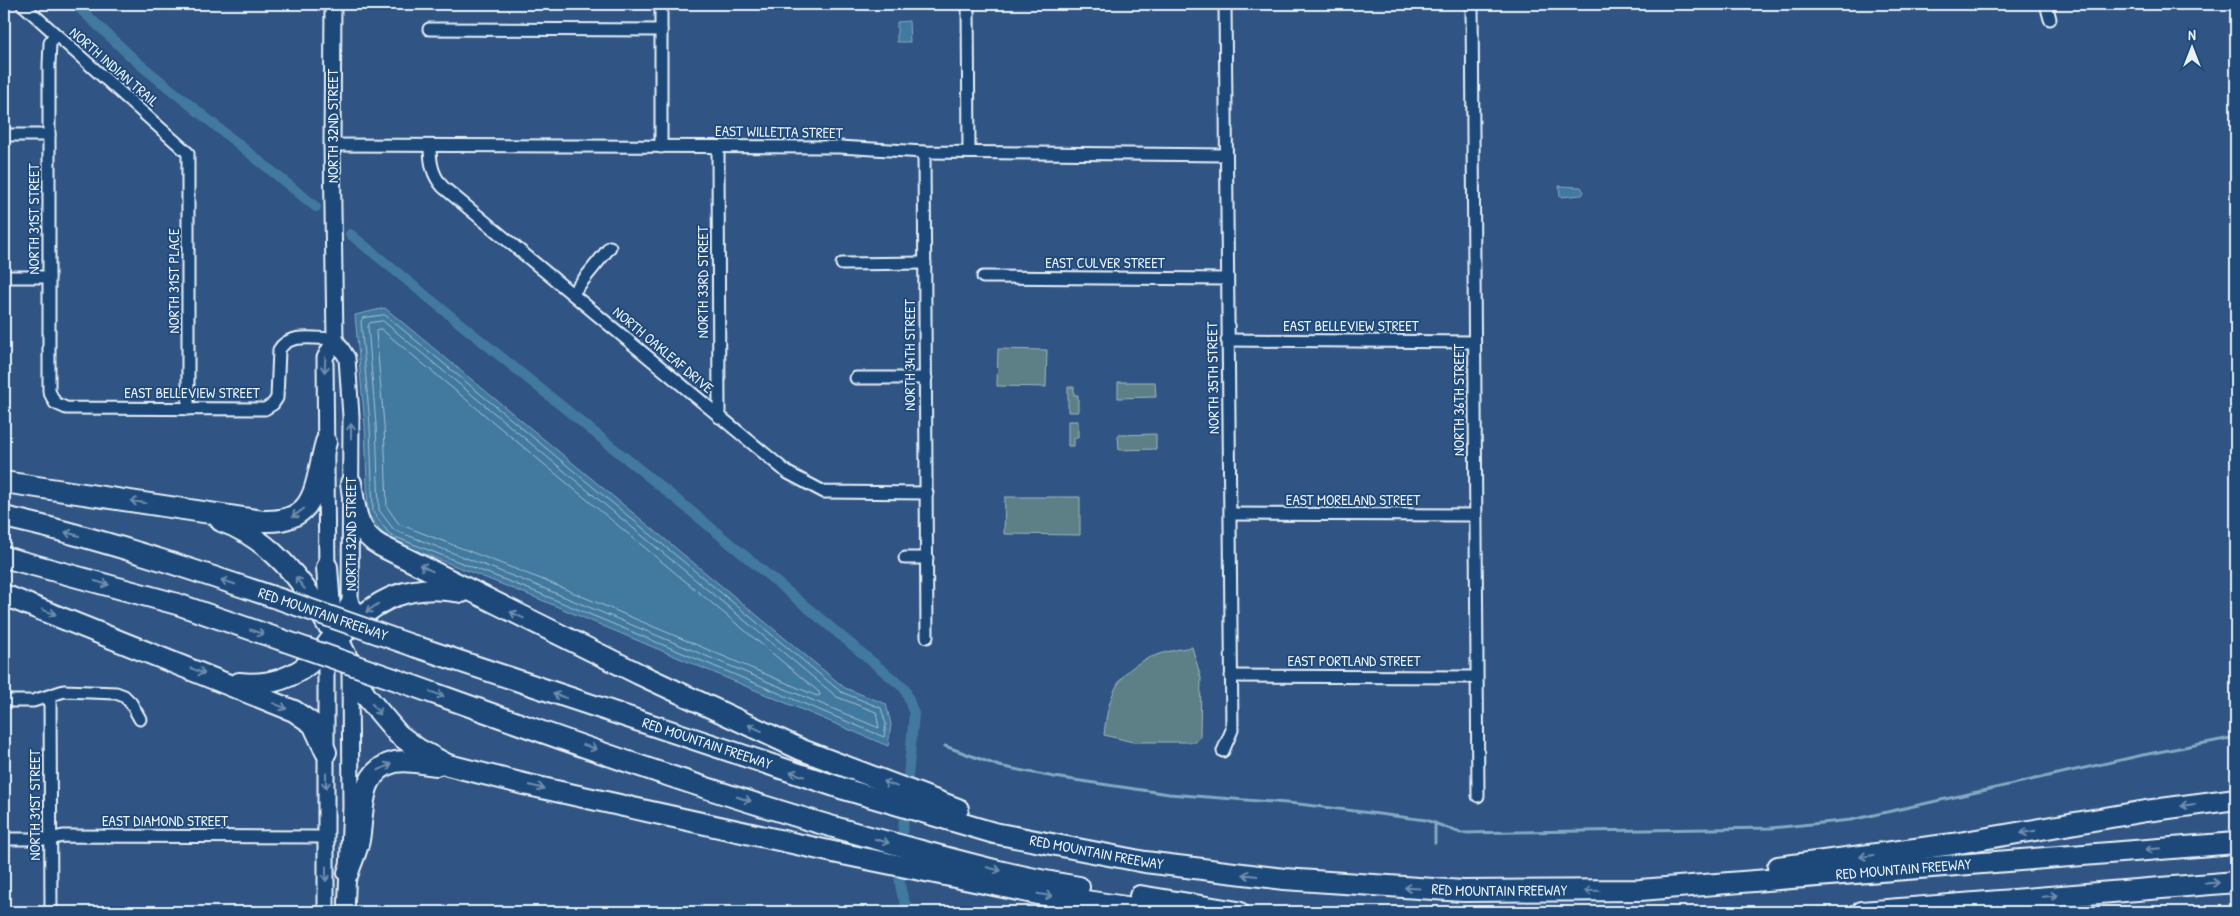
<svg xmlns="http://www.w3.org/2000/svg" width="2240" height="916" viewBox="0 0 2240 916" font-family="'Patrick Hand',sans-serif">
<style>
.green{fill:#5b8086;stroke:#a2b8bf}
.water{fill:#43799f;stroke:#85a9c3}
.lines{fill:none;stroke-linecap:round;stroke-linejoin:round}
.shore{stroke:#a6c1d4;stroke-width:1}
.stream{stroke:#85a9c3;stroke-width:3}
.canal{stroke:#43799f;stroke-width:10}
.street-casing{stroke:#e8f1f8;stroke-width:15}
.secondary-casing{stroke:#e8f1f8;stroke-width:19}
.highway-casing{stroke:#e8f1f8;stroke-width:24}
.street{stroke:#1f4a7a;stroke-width:11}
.secondary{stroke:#1f4a7a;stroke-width:15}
.highway{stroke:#1f4a7a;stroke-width:20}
.highway-bridge-casing{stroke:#e8f1f8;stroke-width:24;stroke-linecap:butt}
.highway-bridge{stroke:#1f4a7a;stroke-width:20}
.oneway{stroke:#6f8dac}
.labels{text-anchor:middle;stroke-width:4;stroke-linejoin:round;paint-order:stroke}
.street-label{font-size:15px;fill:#e8f1f8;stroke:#1f4a7a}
</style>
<rect width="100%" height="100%" fill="#305484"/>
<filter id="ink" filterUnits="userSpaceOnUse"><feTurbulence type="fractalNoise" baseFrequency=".02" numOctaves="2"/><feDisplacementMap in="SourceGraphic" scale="10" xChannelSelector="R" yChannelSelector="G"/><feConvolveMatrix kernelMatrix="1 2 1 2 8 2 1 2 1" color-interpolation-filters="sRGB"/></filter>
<g filter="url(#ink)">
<g class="green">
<path d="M998 349 1047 350 1046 387 997 386Z"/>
<path d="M1155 382 1156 397 1118 398V382Z"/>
<path d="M1068 387H1074V395H1078V412H1068Z"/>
<path d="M1068 421H1078V438H1074V446H1068Z"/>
<path d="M1156 434V449L1119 450 1118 435Z"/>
<path d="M1005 497H1080V535L1004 534Z"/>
<path d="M1192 647 1201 678 1200 738 1196 742H1133L1104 735C1110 673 1133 656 1192 647Z"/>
</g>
<g class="water">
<path d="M909 21 910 42H897V22Z"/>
<path d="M1559 186 1581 187 1584 192 1582 195 1560 197Z"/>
<path d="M385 308 845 688 886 704 891 724 888 746 539 599 387 539 368 514 365 426 355 315Z"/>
</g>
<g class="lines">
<g class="shore">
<path d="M385 315 841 692 881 708 886 724 884 737 541 594 390 535 373 512 370 425 361 321 363 318Z"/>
<path d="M383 321 837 697 876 712 879 728 543 588 394 530 379 510 376 425 368 326 370 323Z"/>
<path d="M378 329H381L819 692 820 695 817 696 546 581 399 524 387 507 384 425 376 332Z"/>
</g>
<g class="stream">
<path d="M945 746 999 766 1054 777 1169 794 1299 804 1426 820 1461 833 1771 828 1851 820 2143 755 2236 737"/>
<path d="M1435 823V843"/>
</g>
<g class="canal">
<path d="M75 4 137 62 316 207"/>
<path d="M350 234 697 516 905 689 914 714 901 849"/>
<path d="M900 863C898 880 901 898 910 912"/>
</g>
<g class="street-casing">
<g id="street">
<path d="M22 4 188 153V409"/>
<path d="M968 4 969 152"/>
<path d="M1472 4 1478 796"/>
<path d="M2046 4 2050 19"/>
<path d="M429 29 661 30"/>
<path d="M54 35 50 43 49 65V391L55 403 66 408 265 409 273 404 277 398 279 350C289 332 316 339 335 339"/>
<path d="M4 135H49"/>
<path d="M332 145 839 147 924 152 1226 155"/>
<path d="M430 146C430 162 432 175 443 187L788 473 824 492 927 493"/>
<path d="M661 147V4"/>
<path d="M718 147 719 417"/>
<path d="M924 152 927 637"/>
<path d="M842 264 925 263"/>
<path d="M4 277H49"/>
<path d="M983 277 1227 279"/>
<path d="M572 294 610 247"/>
<path d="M1227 340 1474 342"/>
<path d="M856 378H926"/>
<path d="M1231 514 1475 515"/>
<path d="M905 558H927"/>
<path d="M1231 676 1476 677"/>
<path d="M50 697 51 912"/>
<path d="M4 701H33L64 691 116 693 124 696 131 703 140 719"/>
<path d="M1223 751 1232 730 1225 4"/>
<path d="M4 839H50L63 836 326 837"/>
</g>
</g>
<g class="secondary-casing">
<g id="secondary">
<path d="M335 339 347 358 351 416 350 616"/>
<path d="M327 577 325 358 335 339 332 145 333 4"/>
<path d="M326 912V645"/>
<path d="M346 912 351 807 350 669"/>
</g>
</g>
<g class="highway-casing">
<g id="highway">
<path d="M4 482 263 521C319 523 314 484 326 442"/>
<path d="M351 483C355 508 356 533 381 546L639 674 802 750 958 809"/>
<path d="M4 517C101 538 196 571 291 603"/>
<path d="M221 521C267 537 305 581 327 624"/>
<path d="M4 557 177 604 279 639"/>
<path d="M327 567 330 608 338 639 365 695 398 734 418 749 448 765 524 784 833 852 1038 894 1160 912"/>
<path d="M4 595 294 711 313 724 326 752"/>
<path d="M341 636C376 598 410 582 462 592"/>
<path id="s1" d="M414 646 844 789 994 833 1145 862 1284 879 1463 891 1640 890 2236 843"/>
<path d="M391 678C559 738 727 800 899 845 959 861 1019 878 1079 887"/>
<path d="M239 683C296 689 327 655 350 606"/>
<path d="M1778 867 1953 844 2146 811 2236 799"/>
<path d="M348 873C351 862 357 851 359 840 364 811 359 770 395 762 409 759 423 764 437 765"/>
<path d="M1140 896 1238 912"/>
<path d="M1862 912 2236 882"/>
</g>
</g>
<use href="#street" class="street"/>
<use href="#secondary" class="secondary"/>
<use href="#highway" class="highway"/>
<g class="highway-bridge-casing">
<g id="highway-bridge">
<path d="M291 603 414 646"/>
<path d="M279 639 391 678"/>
</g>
</g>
<use href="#highway-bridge" class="highway-bridge"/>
</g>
<defs><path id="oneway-shaft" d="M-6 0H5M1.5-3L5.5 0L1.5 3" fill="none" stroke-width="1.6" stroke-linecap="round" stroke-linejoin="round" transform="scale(1.25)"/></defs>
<g class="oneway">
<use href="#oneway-shaft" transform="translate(325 365) rotate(93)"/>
<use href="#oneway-shaft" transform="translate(351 431) rotate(-90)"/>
<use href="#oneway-shaft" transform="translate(138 502) rotate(-172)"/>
<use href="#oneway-shaft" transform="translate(298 513) rotate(144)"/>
<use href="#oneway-shaft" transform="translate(72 534) rotate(-164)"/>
<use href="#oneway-shaft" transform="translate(426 568) rotate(-154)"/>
<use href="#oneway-shaft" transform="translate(228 582) rotate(-162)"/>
<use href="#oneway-shaft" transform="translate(102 583) rotate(16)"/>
<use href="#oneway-shaft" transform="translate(300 583) rotate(-128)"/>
<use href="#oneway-shaft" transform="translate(372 608) rotate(145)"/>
<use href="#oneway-shaft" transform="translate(49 612) rotate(21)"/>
<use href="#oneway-shaft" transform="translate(517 615) rotate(-154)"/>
<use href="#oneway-shaft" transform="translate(257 632) rotate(19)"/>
<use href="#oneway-shaft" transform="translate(198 671) rotate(22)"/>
<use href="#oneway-shaft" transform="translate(437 694) rotate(20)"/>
<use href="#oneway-shaft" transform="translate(560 696) rotate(-162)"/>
<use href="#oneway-shaft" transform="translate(280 706) rotate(23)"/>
<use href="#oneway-shaft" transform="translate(376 709) rotate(53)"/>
<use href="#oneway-shaft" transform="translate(755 728) rotate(-155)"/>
<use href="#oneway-shaft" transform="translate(590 747) rotate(19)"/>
<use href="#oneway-shaft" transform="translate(385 767) rotate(-26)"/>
<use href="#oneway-shaft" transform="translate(797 774) rotate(-161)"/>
<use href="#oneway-shaft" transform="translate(326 781) rotate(90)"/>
<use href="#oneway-shaft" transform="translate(890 784) rotate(-160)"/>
<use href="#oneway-shaft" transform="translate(537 787) rotate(13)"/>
<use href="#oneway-shaft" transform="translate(744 799) rotate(18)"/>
<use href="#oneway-shaft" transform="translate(2188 805) rotate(173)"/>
<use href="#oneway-shaft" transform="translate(2028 832) rotate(171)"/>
<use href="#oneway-shaft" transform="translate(882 841) rotate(15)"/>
<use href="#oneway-shaft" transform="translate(2153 849) rotate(175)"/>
<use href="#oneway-shaft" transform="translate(1867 856) rotate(172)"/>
<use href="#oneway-shaft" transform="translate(994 869) rotate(13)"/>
<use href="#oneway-shaft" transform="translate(326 874) rotate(90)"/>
<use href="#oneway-shaft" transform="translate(1250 875) rotate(-173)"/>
<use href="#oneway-shaft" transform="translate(2212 883) rotate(-4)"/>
<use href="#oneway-shaft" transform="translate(1412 888) rotate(-177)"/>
<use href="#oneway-shaft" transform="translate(1592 891) rotate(179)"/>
<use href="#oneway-shaft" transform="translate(1045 895) rotate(9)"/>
<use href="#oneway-shaft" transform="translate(2050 896) rotate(-5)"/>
</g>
</g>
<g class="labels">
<g class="street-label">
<text transform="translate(114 67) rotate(41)" y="5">NORTH INDIAN TRAIL</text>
<text transform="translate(333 126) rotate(-90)" y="5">NORTH 32ND STREET</text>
<text transform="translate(779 132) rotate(1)" y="5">EAST WILLETTA STREET</text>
<text transform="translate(34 219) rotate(-90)" y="5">NORTH 31ST STREET</text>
<text x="1105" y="268">EAST CULVER STREET</text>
<text transform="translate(174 281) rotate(-90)" y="5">NORTH 31ST PLACE</text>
<text transform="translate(703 282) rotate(-90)" y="5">NORTH 33RD STREET</text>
<text x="1351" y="331">EAST BELLEVIEW STREET</text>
<text transform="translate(663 350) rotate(40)" y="5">NORTH OAKLEAF DRIVE</text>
<text transform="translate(910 355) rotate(-90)" y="5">NORTH 34TH STREET</text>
<text transform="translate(1213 378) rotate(-91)" y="5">NORTH 35TH STREET</text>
<text x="192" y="398">EAST BELLEVIEW STREET</text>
<text transform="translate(1459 400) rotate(-90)" y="5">NORTH 36TH STREET</text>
<text x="1353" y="505">EAST MORELAND STREET</text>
<text transform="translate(351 534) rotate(-90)" y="5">NORTH 32ND STREET</text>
<text transform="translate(323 614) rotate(19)" y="5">RED MOUNTAIN FREEWAY</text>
<text x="1354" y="666">EAST PORTLAND STREET</text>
<text dy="5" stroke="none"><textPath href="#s1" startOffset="309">RED MOUNTAIN FREEWAY</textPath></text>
<text transform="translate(35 805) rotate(-90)" y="5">NORTH 31ST STREET</text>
<text x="165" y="826">EAST DIAMOND STREET</text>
<text dy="5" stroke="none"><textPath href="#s1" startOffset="714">RED MOUNTAIN FREEWAY</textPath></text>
<text dy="5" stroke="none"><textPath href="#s1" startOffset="1524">RED MOUNTAIN FREEWAY</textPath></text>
<text dy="5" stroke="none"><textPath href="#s1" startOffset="1119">RED MOUNTAIN FREEWAY</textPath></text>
</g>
</g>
<rect width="2240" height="916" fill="none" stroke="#1f4a7a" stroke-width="20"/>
<rect x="10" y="10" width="2220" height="896" fill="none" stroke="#e8f1f8" stroke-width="2" filter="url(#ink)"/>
<g transform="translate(2192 48)" stroke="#1f4a7a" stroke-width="4" paint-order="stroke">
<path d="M0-4L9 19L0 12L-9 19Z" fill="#e8f1f8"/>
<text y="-8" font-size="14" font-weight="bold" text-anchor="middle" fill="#e8f1f8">N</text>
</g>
</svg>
